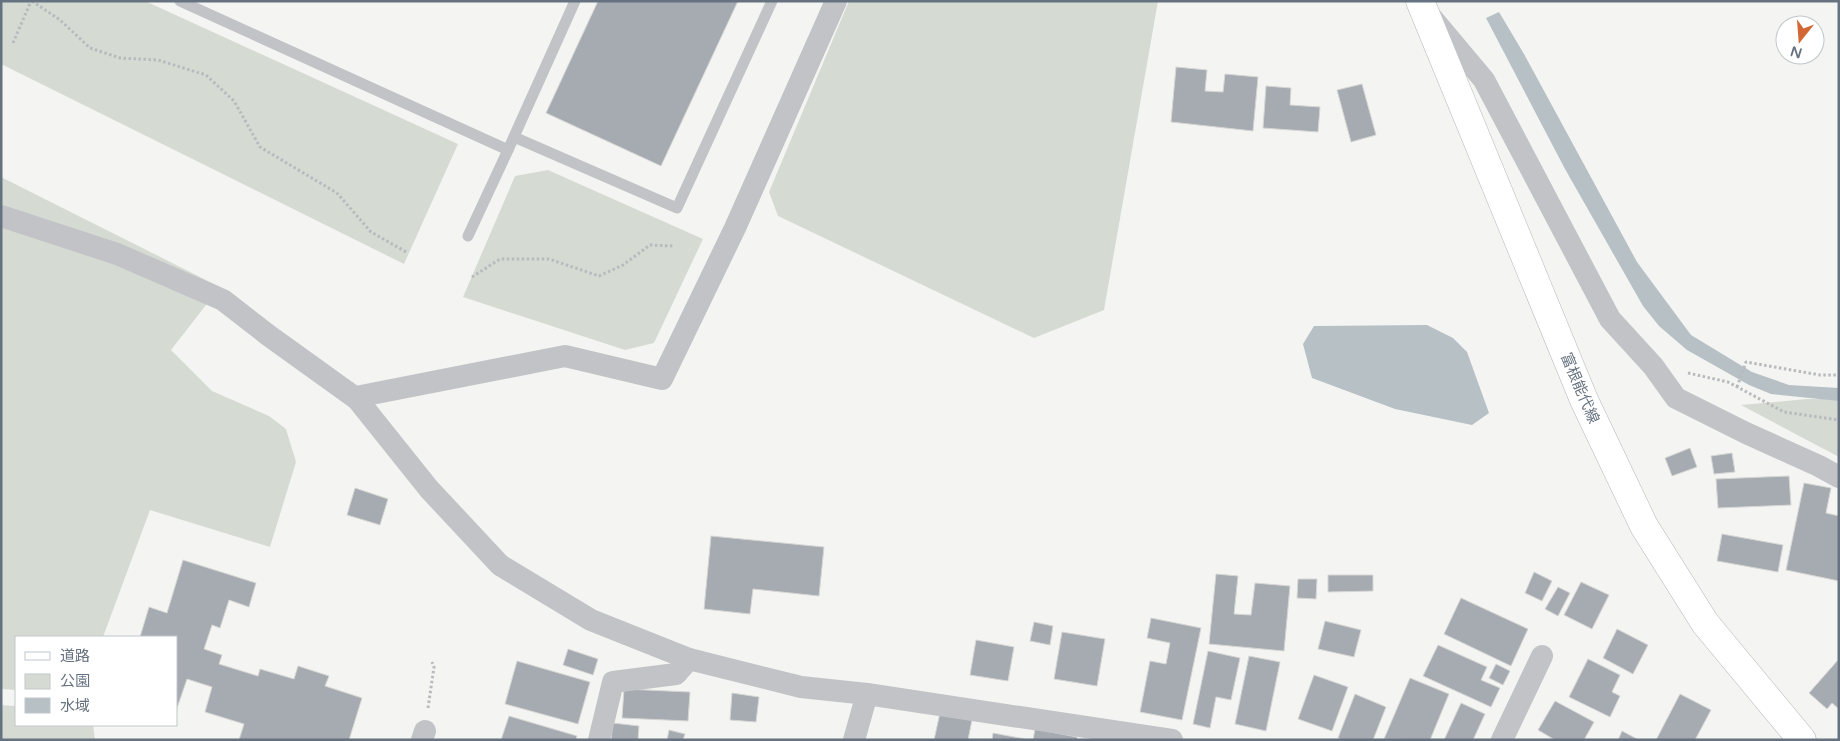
<svg xmlns="http://www.w3.org/2000/svg" width="1840" height="741" viewBox="0 0 1840 741" font-family="'Varela Round','Noto Sans JP',sans-serif">
<style>
.green{fill:#d5dbd3}
.water{fill:#b7c0c5}
.building{fill:#a5abb1;stroke:#d6d6d4}
.lines{fill:none;stroke-linecap:round;stroke-linejoin:round}
.secondary-casing{stroke:#b3b7bb;stroke-width:29}
.path{stroke:#b8babd;stroke-width:3;stroke-dasharray:2.5 2.5;stroke-linecap:butt}
.lane{stroke:#c1c3c7;stroke-width:11}
.street{stroke:#c1c3c7;stroke-width:22}
.secondary{stroke:#fff;stroke-width:28}
.labels{text-anchor:middle;stroke-width:5;stroke-linejoin:round;paint-order:stroke}
.street-label{font-size:15px;fill:#677280;stroke:#fff}
</style>
<rect width="100%" height="100%" fill="#f4f5f2"/>
<g class="green">
<path d="M1 1H145L458 144 404 264 1 64Z"/>
<path d="M849 1H1158L1104 310 1034 338 778 216 769 192Z"/>
<path d="M548 170 703 239 654 343 625 350 463 297 515 176Z"/>
<path d="M1 177 220 287 171 350 212 391 269 416 286 429 296 462 270 547 150 510 103 637H16V690L1 689Z"/>
<path d="M1807 399H1839V457L1741 405Z"/>
<path d="M1 705 16 706V725H93L95 740H1Z"/>
</g>
<g class="water">
<path d="M1499 12 1524 54 1637 262 1691 335 1752 372 1789 385 1839 388V401L1771 394 1749 385 1687 350 1659 326 1643 306 1565 169 1486 18Z"/>
<path d="M1427 325 1453 338 1467 352 1489 413 1472 425 1395 409 1312 378 1303 344 1314 326Z"/>
</g>
<g class="building">
<path d="M598 1H738L661 166 546 113Z"/>
<path d="M1176 67 1207 70 1205 91 1223 92 1225 74 1258 77 1253 131 1171 122Z"/>
<path d="M1362 84 1376 135 1351 142 1337 90Z"/>
<path d="M1266 86 1291 88 1290 105 1320 107 1318 132 1263 128Z"/>
<path d="M1690 448 1697 467 1672 476 1665 458Z"/>
<path d="M1732 453 1735 472 1714 474 1711 456Z"/>
<path d="M1789 476 1791 505 1718 508 1716 479Z"/>
<path d="M1804 483 1831 488 1826 513 1839 516V581L1786 570Z"/>
<path d="M355 488 388 499 380 525 347 515Z"/>
<path d="M1722 534 1783 545 1778 572 1717 561Z"/>
<path d="M711 536 824 547 819 596 753 589 750 614 704 609Z"/>
<path d="M183 560 256 583 249 607 229 600 220 628 212 625 204 649 222 655 219 664 258 676 260 669 294 679 298 666 329 676 325 686 362 698 349 740H239L244 724 205 712 212 687 187 679 176 711V637H140L149 607 167 613Z"/>
<path d="M1534 572 1552 581 1542 601 1525 593Z"/>
<path d="M1216 574 1238 576 1234 614 1251 615 1255 583 1290 586 1284 651 1209 644Z"/>
<path d="M1328 575H1373V591L1328 592Z"/>
<path d="M1298 579H1317L1316 599 1297 598Z"/>
<path d="M1581 582 1609 595 1592 629 1564 615Z"/>
<path d="M1558 587 1570 593 1558 616 1545 609Z"/>
<path d="M1461 598 1528 629 1511 666 1444 634Z"/>
<path d="M1151 618 1201 628 1182 720 1140 712 1150 661 1166 664 1170 643 1147 638Z"/>
<path d="M1325 621 1361 630 1354 657 1318 649Z"/>
<path d="M1034 622 1053 626 1050 645 1030 641Z"/>
<path d="M1617 629 1648 645 1633 674 1603 658Z"/>
<path d="M1062 632 1105 639 1097 686 1054 679Z"/>
<path d="M976 640 1014 647 1008 681 970 675Z"/>
<path d="M1438 645 1487 667 1481 680 1500 688 1491 707 1423 676Z"/>
<path d="M568 649 598 659 593 675 563 665Z"/>
<path d="M1208 651 1240 658 1231 700 1216 697 1210 728 1193 724Z"/>
<path d="M1249 656 1280 662 1266 731 1235 724Z"/>
<path d="M1588 659 1620 675 1612 692 1620 696 1610 717 1569 697Z"/>
<path d="M1838 660 1839 709 1832 703 1827 709 1809 693Z"/>
<path d="M517 661 590 682 578 724 505 704Z"/>
<path d="M1496 664 1510 671 1503 685 1489 678Z"/>
<path d="M1314 675 1348 687 1332 731 1298 719Z"/>
<path d="M1410 678 1449 694 1430 740 1384 739Z"/>
<path d="M624 689 690 692 688 721 622 718Z"/>
<path d="M732 693 759 697 756 722 730 720Z"/>
<path d="M1355 694 1386 707 1373 740H1342L1338 738Z"/>
<path d="M1680 694 1711 710 1695 740H1656Z"/>
<path d="M1555 701 1594 722 1584 740H1555L1538 730Z"/>
<path d="M1461 703 1485 714 1473 740H1444Z"/>
<path d="M940 713 972 720 968 740H934Z"/>
<path d="M509 716 577 736 576 740H501Z"/>
<path d="M613 723 639 726 638 740H611Z"/>
<path d="M1035 729 1077 737V740H1033Z"/>
<path d="M669 730 685 734 683 740H667Z"/>
<path d="M1622 731 1639 740H1618Z"/>
<path d="M993 733 1025 739V740H992Z"/>
</g>
<g class="lines">
<g class="secondary-casing">
<path id="secondary" d="M1420 1 1584 400 1644 526 1705 623 1802 740"/>
</g>
<g class="path">
<path d="M32 1 60 20 90 48 120 58 158 60 206 75 234 101 260 147 337 193 371 232 408 253"/>
<path d="M13 43 31 1"/>
<path d="M472 277 500 259H549L599 276 623 265 650 245 673 246"/>
<path d="M1688 373 1728 382 1784 412 1839 420"/>
<path d="M1737 387 1746 362 1820 375H1839"/>
<path d="M428 708 434 667 432 662"/>
</g>
<g class="lane">
<path d="M180 1 508 150 575 1"/>
<path d="M514 137 677 208 772 1"/>
<path d="M468 236 508 150"/>
</g>
<g class="street">
<path d="M1432 18 1484 80 1610 319 1653 366 1676 398 1746 433 1819 466 1839 477"/>
<path d="M1 216 117 254 223 300 268 335 357 399 429 489 500 565 591 620 689 659 801 687 867 694 1172 740"/>
<path d="M357 399 361 396 565 356 662 379 735 228 836 1"/>
<path d="M422 740 425 731"/>
<path d="M599 740 613 682 676 674 689 659"/>
<path d="M854 740 867 694"/>
<path d="M1502 740 1542 656"/>
</g>
<use href="#secondary" class="secondary"/>
</g>
<g class="labels">
<g class="street-label">
<text transform="translate(1580 388) rotate(67)" y="5">富根能代線</text>
</g>
</g>
<rect width="1840" height="741" fill="none" stroke="#677280" stroke-width="5"/>
<rect x="15" y="636" width="162" height="90" fill="#ffffff" stroke="#c2c7cc"/>
<rect x="25" y="652" width="25" height="8" fill="#ffffff" stroke="#c2c7cc"/>
<text x="60" y="661" font-size="15" fill="#677280">道路</text>
<rect x="25" y="674" width="25" height="15" fill="#d5dbd3" stroke="#c2c7cc"/>
<text x="60" y="686" font-size="15" fill="#677280">公園</text>
<rect x="25" y="698" width="25" height="15" fill="#b7c0c5" stroke="#c2c7cc"/>
<text x="60" y="711" font-size="15" fill="#677280">水域</text>
<g transform="translate(1800 40) rotate(197)"><circle r="24" fill="#ffffff" stroke="#c2c7cc"/>
<path d="M0-4L9 19L0 12L-9 19Z" fill="#d26734"/>
<text y="-8" font-size="14" font-weight="bold" text-anchor="middle" fill="#677280">N</text>
</g>
</svg>
